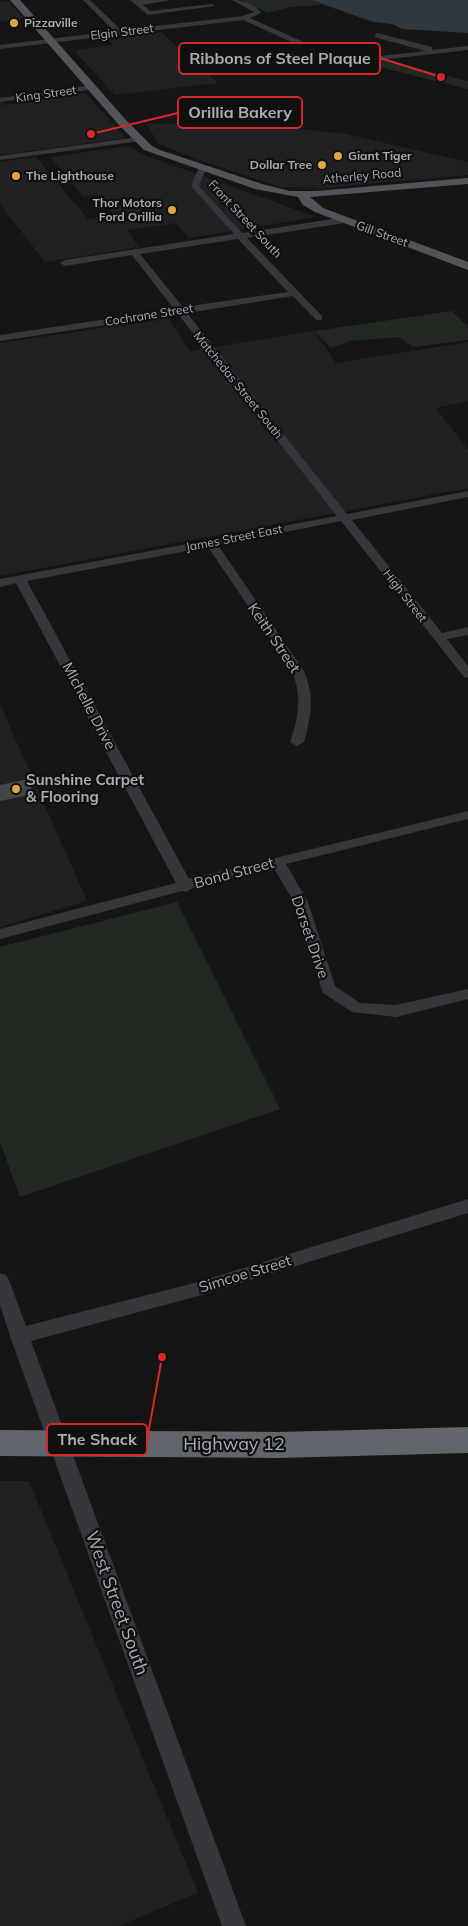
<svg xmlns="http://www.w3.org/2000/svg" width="468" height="1926" viewBox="0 0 468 1926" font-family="Mulish,sans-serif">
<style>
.built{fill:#212123}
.green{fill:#212922}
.water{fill:#2f383e}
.building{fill:#444549}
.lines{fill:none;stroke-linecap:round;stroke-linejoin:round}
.minor{fill:#36373b;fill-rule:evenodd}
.major{fill:#52545a;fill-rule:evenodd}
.highway{fill:#62656b;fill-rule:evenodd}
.poi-dot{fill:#e2a641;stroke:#101011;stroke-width:2}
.labels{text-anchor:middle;stroke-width:4.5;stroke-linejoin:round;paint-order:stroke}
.far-poi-label{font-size:12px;font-weight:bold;fill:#a8acb5;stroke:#101011;text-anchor:start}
.far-street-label{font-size:12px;fill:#a8acb5;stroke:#101011}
.street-label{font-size:15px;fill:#a8acb5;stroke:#101011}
.poi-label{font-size:15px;font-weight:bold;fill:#a8acb5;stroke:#101011;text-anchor:start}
.near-street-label{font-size:18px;fill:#a8acb5;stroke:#101011}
.leader{fill:none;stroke:#d62828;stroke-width:2}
.callout-dot{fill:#d62828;stroke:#101011;stroke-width:2}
.callout{fill:#101011;stroke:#d62828;stroke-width:2}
.callout-label{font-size:16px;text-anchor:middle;font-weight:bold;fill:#a8acb5}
</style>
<rect width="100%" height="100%" fill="#151516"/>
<g class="built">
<path d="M8 1 25 19 0 22V2Z"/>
<path d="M161 32 218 83 115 95 77 54 76 50 113 45 107 39Z"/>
<path d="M86 93 125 138 0 155V100L4 105Z"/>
<path d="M244 123 346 134 468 162V175L320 188 280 187 196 159 159 144 146 124Z"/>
<path d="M130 146 139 153 316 217 189 238 176 223 127 230 139 247 45 262 0 204V162L36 157 88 219 114 215 98 195 83 196 50 157Z"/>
<path d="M168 318 190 351 314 331 336 363 468 342V401L436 408 468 450V488L0 576V343Z"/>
<path d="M0 704 87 901 0 927Z"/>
<path d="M0 1481H29L198 1893 118 1926H0Z"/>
</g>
<g class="green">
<path d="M242 0H311L322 5 291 7 267 13Z"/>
<path d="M383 60 468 81V89L356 61Z"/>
<path d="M452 311 468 327V340L413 347 399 337 349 341 331 348 314 331Z"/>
<path d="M177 902 280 1109 20 1197 0 1142V947Z"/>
</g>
<path class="water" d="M311 0H468V33L402 29 392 24 373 22Z"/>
<path class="building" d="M28 779 34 794 0 801V785Z"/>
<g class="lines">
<g class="minor">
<path d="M83 0H90L121 30 243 16 254 12 232 0C243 0 255 4 261 13L250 18 319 49 347 57 362 58 426 51 374 37 377 33 432 47V50L468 46V50L362 62 347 61 314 52 243 20 0 49V45L114 31Z"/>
<path d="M130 0H170L143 5 150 11 212 4 215 6 148 15Z"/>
<path d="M92 85H95V89L0 102V98Z"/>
<path d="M138 137 142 139 141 141 0 160V156Z"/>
<path d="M199 167 206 169 199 186 242 233 345 217 349 220 345 223 247 238 322 316V320H316L293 296 187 313 347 514 468 491V497L352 520 442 633 468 627V635L447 639 468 666V678L464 677 341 521 218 545 304 671C315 697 311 716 304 742L297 746 290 742C299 716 302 697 292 671L208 547 27 581 189 879 468 811V819L286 864 308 902 335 986 360 1003 396 1005 468 989V999L396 1017 352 1012 323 993 294 902 273 867 193 888 186 892 182 891 0 939V929L176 883 16 583 0 587V579L337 516 178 314 0 341V335L174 309 132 255 65 266 60 263 65 260 234 234 191 186ZM238 239 288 292 183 307 140 254Z"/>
<path d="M468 1199V1213L198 1296 31 1341 246 1926H222L10 1336 0 1305V1273L6 1275 9 1280 26 1326 198 1282Z"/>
</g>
<path class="major" d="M10 0H20L126 120 152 146 160 150 262 184 290 191H316L468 178V184L310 197 323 208 468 262V270L315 212 303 205 298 197 255 189 144 150 118 124Z"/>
<path class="highway" d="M468 1427V1453L279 1458 0 1456V1430L279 1432Z"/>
</g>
<g class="poi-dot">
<circle cx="14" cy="23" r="5"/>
<circle cx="338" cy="156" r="5"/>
<circle cx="322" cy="165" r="5"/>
<circle cx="16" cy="176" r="5"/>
<circle cx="172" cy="210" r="5"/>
<circle cx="16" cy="789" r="5"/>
</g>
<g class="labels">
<g class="far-poi-label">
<text x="24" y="27">Pizzaville</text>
<text x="348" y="160">Giant Tiger</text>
<text x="312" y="169" text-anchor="end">Dollar Tree</text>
<text x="26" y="180">The Lighthouse</text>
<text x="162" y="207" text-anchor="end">Thor Motors<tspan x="162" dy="14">Ford Orillia</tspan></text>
</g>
<g class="far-street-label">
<text transform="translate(122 32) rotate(-7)" y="4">Elgin Street</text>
<text transform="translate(46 94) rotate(-8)" y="4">King Street</text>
<text transform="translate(362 176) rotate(-5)" y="4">Atherley Road</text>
<text transform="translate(245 219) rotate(47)" y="4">Front Street South</text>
<text transform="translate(382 234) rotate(20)" y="4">Gill Street</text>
<text transform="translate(149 315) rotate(-9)" y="4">Cochrane Street</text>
<text transform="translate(238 385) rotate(51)" y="4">Matchedas Street South</text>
<text transform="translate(234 538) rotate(-11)" y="4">James Street East</text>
<text transform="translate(405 596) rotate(52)" y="4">High Street</text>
</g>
<g class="street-label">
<text transform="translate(274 638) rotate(56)" y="5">Keith Street</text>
<text transform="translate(89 706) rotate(62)" y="5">MIchelle Drive</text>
<text transform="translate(234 873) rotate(-15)" y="5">Bond Street</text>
<text transform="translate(310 937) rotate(71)" y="5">Dorset Drive</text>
<text transform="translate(245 1274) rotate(-17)" y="5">Simcoe Street</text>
</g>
<g class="poi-label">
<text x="26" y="785">Sunshine Carpet<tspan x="26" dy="17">&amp; Flooring</tspan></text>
</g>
<g class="near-street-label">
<text x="234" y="1450">Highway 12</text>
<text transform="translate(117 1603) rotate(70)" y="6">West Street South</text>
</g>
</g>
<path class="leader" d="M441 77L380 58M91 134L178 113M162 1357L147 1440"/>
<g class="callout-dot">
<circle cx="441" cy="77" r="5"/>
<circle cx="91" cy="134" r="5"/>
<circle cx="162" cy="1357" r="5"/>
</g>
<g class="callout">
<rect x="179" y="43" width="201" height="31" rx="5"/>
<rect x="178" y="97" width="124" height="31" rx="5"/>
<rect x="47" y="1424" width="100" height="31" rx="5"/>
</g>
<g class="callout-label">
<text x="280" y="64">Ribbons of Steel Plaque</text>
<text x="240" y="118">Orillia Bakery</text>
<text x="97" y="1445">The Shack</text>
</g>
</svg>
